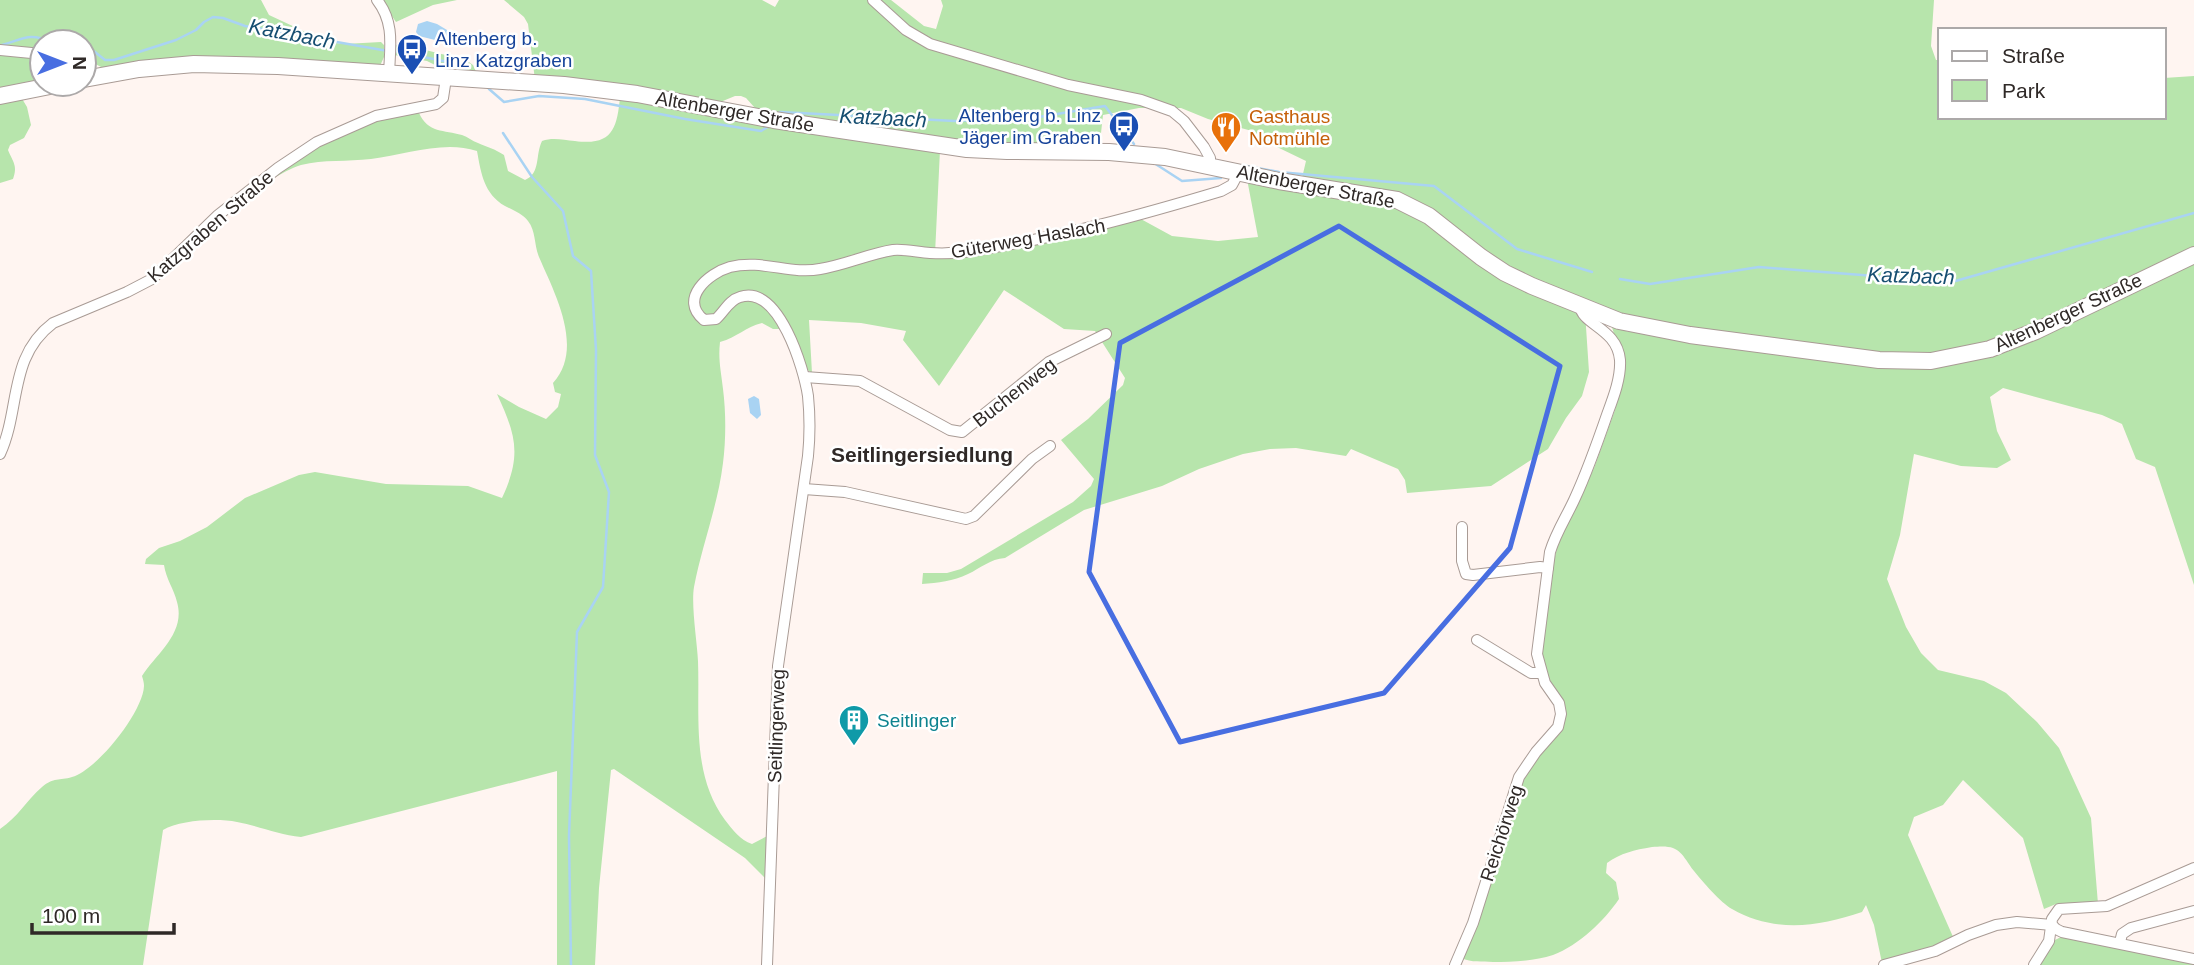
<svg xmlns="http://www.w3.org/2000/svg" width="2194" height="965" viewBox="0 0 2194 965" font-family="Arial,sans-serif">
<style>
.green{fill:#b7e5ac}
.water{fill:#a9d3f3}
.lines{fill:none;stroke-linecap:round;stroke-linejoin:round}
.stream{stroke:#a9d3f3;stroke-width:2.5}
.street-casing{stroke:#a99b95;stroke-width:12}
.secondary-casing{stroke:#a99b95;stroke-width:18}
.street{stroke:#fff;stroke-width:10}
.secondary{stroke:#fff;stroke-width:16}
.marked{fill:none;stroke:#486ee1;stroke-width:5;stroke-linejoin:round}
.labels{text-anchor:middle;stroke-width:5;stroke-linejoin:round;paint-order:stroke}
.transit-label{font-size:19px;fill:#164399;stroke:#fff;text-anchor:start}
.street-label{font-size:19px;fill:#2f2927;stroke:#fff}
.food-label{font-size:19px;fill:#c56008;stroke:#fff;text-anchor:start}
.culture-label{font-size:19px;fill:#0d838f;stroke:#fff;text-anchor:start}
.water-label{font-size:21px;font-style:italic;fill:#164e71;stroke:#fff}
.neighbourhood-label{font-size:21px;font-weight:bold;fill:#2f2927;stroke:#fff}
</style>
<rect width="100%" height="100%" fill="#fff5f1"/>
<g class="green">
<path d="M0 0H261L269 15 327 42 344 44 381 42 384 45V57L379 68H103L84 58V42H42V52L0 46Z"/>
<path d="M381 0H457L433 5 396 22Z"/>
<path d="M504 0H762L775 7 779 0H891L924 26 936 29 943 6 941 0H1934L1931 46 1936 60H1940V117H2164V78L2194 76V248L2178 254 2111 289 1982 348 1903 358 1639 321 1562 295 1497 260 1431 211 1302 178 1306 161 1277 147 1252 131 1208 119 1181 108H1139L1103 115 1100 142 1071 147 982 146 773 115 755 108 746 98 741 96H735L718 103 535 80 528 24 524 17Z"/>
<path d="M401 44 466 60 473 65 477 74 447 71 427 61 394 55V46Z"/>
<path d="M0 53 42 57V83L0 91Z"/>
<path d="M21 97 27 107 31 125 24 138 10 145 8 150C13 162 18 166 13 179L0 183V101Z"/>
<path d="M620 97 940 150 935 254 1139 218 1172 236 1218 241 1258 237 1247 179 1397 206 1585 312 1589 372 1582 396 1566 418 1548 449 1491 486 1407 493 1405 480 1398 469 1351 449 1346 456 1296 448 1270 449 1243 454 1199 469 1162 486 1084 510 1005 558C990 559 981 568 968 574 953 581 938 583 922 584L923 573H947L961 569 1073 502 1091 486 1094 479 1061 440 1088 419 1123 385 1125 378 1095 331 1064 329 1004 290 939 386 903 340 906 331 861 323 809 320 812 373 806 369 780 329H773L762 323C745 327 738 337 720 342 718 360 721 371 723 389 726 413 726 439 723 463 718 505 702 545 694 587 691 605 697 641 698 661 700 715 691 774 725 820 733 830 740 840 752 844L769 835 768 881 745 858 614 769 611 770 599 888 595 965H557V771L301 837C279 835 259 826 237 822 217 818 180 820 163 830L143 965H0V829C18 817 26 801 42 787 54 777 59 781 72 777 97 770 143 712 144 686 144 683 143 679 142 676 157 653 186 633 177 602 174 589 166 579 164 565L145 564 146 559 159 548 180 541 207 527 245 498 299 475 315 472 386 484 468 486 502 498C522 455 516 435 497 394L519 407 546 419 558 407 561 394 555 392 553 383C585 348 554 292 539 257 534 245 536 231 528 221 523 214 513 210 505 206 484 194 481 173 477 151 443 140 406 155 371 159 347 162 324 159 301 165 291 168 281 174 272 179L304 154 373 121 419 113C428 133 444 130 462 135 468 137 472 141 478 143 487 147 495 149 504 155L508 171 525 180C541 173 535 155 542 141 553 137 563 140 575 141 612 146 617 129 620 97Z"/>
<path d="M2194 260V585L2155 467 2136 459 2122 424 2102 415 2003 388 1990 397 1997 431 2011 460 1997 468 1961 466 1914 454 1900 535 1887 579 1906 627 1921 653 1938 670 1984 681 2006 693 2037 722 2059 748 2091 818 2098 904H2056L2044 909 2023 838 1963 780 1943 805 1914 817 1908 835 1954 939 1882 963 1874 925 1866 905 1862 912C1818 927 1774 933 1732 909 1721 903 1702 881 1694 871 1680 852 1680 844 1652 847 1634 850 1621 853 1607 863L1606 873 1616 882 1619 899C1604 921 1579 945 1553 955 1535 961 1512 962 1493 962 1482 961 1472 963 1461 958L1523 777 1564 717 1544 674 1541 657 1553 564 1561 533 1594 468 1615 410 1620 389 1617 343 1609 318C1618 326 1625 335 1638 331L1927 366Z"/>
<path d="M2065 935 2194 962V965H2037L2053 941Z"/>
</g>
<g class="water">
<path d="M427 21 437 24 447 30V37L443 42 419 36 416 32 418 24Z"/>
<path d="M754 396 759 399 761 415 757 419 750 413 748 399Z"/>
</g>
<g class="lines">
<g class="stream">
<path d="M2 45C24 39 28 32 52 42"/>
<path d="M84 47 95 52 105 60H114L176 40 196 30 204 22 213 17 223 18 245 26 388 51"/>
<path d="M394 51 458 64 468 72"/>
<path d="M489 89 504 102 539 96 585 99 685 119 761 131 771 125"/>
<path d="M780 112 955 121 1039 117 1105 106 1134 144"/>
<path d="M503 133 532 177 563 211 573 256 591 271 596 350 595 455 609 492 603 587 577 632 569 836 571 965"/>
<path d="M1154 163 1182 181 1221 178"/>
<path d="M1247 166 1279 172 1434 186 1517 249 1592 272"/>
<path d="M1620 279 1650 284 1759 267 1952 282 2194 213"/>
</g>
<g class="street-casing">
<g id="street">
<path d="M377 0C395 23 390 47 389 74"/>
<path d="M873 0 906 30 930 44 1068 85 1141 100 1172 111 1184 121 1204 147 1210 158V165"/>
<path d="M0 50 42 54"/>
<path d="M84 63 90 69 92 78"/>
<path d="M805 377 860 381 950 430 962 432 1049 362 1106 334"/>
<path d="M0 454C21 408 8 357 53 323L127 292 152 279 217 216 278 168 317 142 376 116 436 104 443 98 446 78"/>
<path d="M804 489 845 492 966 519 974 516 1032 459 1050 446"/>
<path d="M1462 527V561L1466 574 1473 575 1540 567 1548 568"/>
<path d="M1477 640 1531 673H1541"/>
<path d="M2120 942 2122 934 2131 928 2194 911"/>
<path d="M767 965 778 666 808 456C810 436 810 416 808 396 804 369 779 284 740 297 729 300 724 312 716 319L704 320C678 299 709 273 730 267 762 259 791 275 820 269 845 265 868 254 893 250 905 249 917 252 930 253 946 254 962 253 978 250 1061 237 1141 215 1221 191L1232 185 1239 172"/>
<path d="M1455 965 1473 923 1519 777 1536 752 1558 727 1561 714 1559 703 1545 683 1537 654 1550 552C1556 532 1567 516 1575 498 1588 470 1598 441 1608 412 1614 396 1621 377 1620 360 1617 328 1582 325 1580 306"/>
<path d="M1884 965 1935 951 1968 935 1996 925 2017 922 2052 925 2056 929 2062 932 2194 959"/>
<path d="M2034 965 2049 941 2052 919 2059 909 2107 906 2194 868"/>
</g>
</g>
<g class="secondary-casing">
<g id="secondary">
<path d="M84 79 139 69 194 64 278 66 564 85 637 94 774 120 967 149 1007 151 1109 152 1165 157 1279 181 1397 200 1429 216 1481 257 1505 273 1532 286 1619 321 1690 335 1879 360 1931 361 1990 349 2036 331 2194 255"/>
<path d="M0 96 60 84"/>
</g>
</g>
<use href="#street" class="street"/>
<use href="#secondary" class="secondary"/>
</g>
<path class="marked" d="M1339 226 1560 366 1510 548 1384 693 1180 742 1089 572 1120 343Z"/>
<defs>
<g id="bus-pin" transform="scale(1.575)"><path d="M0 17L-7.5 6A9.5 9.5 0 1 1 7.5 6Z" fill="#1a4fb4" stroke="#fff"/><path d="M-5-6H5V4H4V6H2V4H-2V6H-4V4H-5ZM-3.5-4V0h7V-4ZM-3.5 1.2v1.5H-2V1.2ZM2 1.2v1.5H3.5V1.2Z" fill="#fff"/></g>
<g id="restaurant-pin" transform="scale(1.575)"><path d="M0 17L-7.5 6A9.5 9.5 0 1 1 7.5 6Z" fill="#e8710a" stroke="#fff"/><path d="M-5-6h1v4h1v-4h1v4h1v-4h1v5L-1.5 .5V6h-2V.5L-5-1ZM5-6V6H3V1.5H1.5Q1.5-4 5-6Z" fill="#fff"/></g>
<g id="building-pin" transform="scale(1.575)"><path d="M0 17L-7.5 6A9.5 9.5 0 1 1 7.5 6Z" fill="#0f9aa8" stroke="#fff"/><path d="M-4-6H4V6H1V3H-1V6H-4ZM-2.5-4.3h1.7v1.8h-1.7ZM.8-4.3h1.7v1.8H.8ZM-2.5-1h1.7V.8h-1.7ZM.8-1h1.7V.8H.8Z" fill="#fff"/></g>
</defs>
<g fill-rule="evenodd">
<use href="#bus-pin" x="412" y="49"/>
<use href="#bus-pin" x="1124" y="126"/>
<use href="#restaurant-pin" x="1226" y="127"/>
<use href="#building-pin" x="854" y="720"/>
</g>
<g class="labels">
<g class="transit-label">
<text x="435" y="45">Altenberg b.<tspan x="435" dy="22">Linz Katzgraben</tspan></text>
<text x="1101" y="122" text-anchor="end">Altenberg b. Linz<tspan x="1101" dy="22">Jäger im Graben</tspan></text>
</g>
<g class="street-label">
<text transform="translate(735 111) rotate(10)" y="7">Altenberger Straße</text>
<text transform="translate(1316 186) rotate(11)" y="7">Altenberger Straße</text>
<text transform="translate(210 226) rotate(-41)" y="7">Katzgraben Straße</text>
<text transform="translate(1028 238) rotate(-10)" y="7">Güterweg Haslach</text>
<text transform="translate(2068 312) rotate(-25)" y="7">Altenberger Straße</text>
<text transform="translate(1014 392) rotate(-38)" y="7">Buchenweg</text>
<text transform="translate(776 726) rotate(-88)" y="7">Seitlingerweg</text>
<text transform="translate(1501 833) rotate(-72)" y="7">Reichörweg</text>
</g>
<g class="food-label">
<text x="1249" y="123">Gasthaus<tspan x="1249" dy="22">Notmühle</tspan></text>
</g>
<g class="culture-label">
<text x="877" y="727">Seitlinger</text>
</g>
<g class="water-label">
<text transform="translate(292 34) rotate(11)" y="7">Katzbach</text>
<text transform="translate(883 118) rotate(3)" y="7">Katzbach</text>
<text transform="translate(1911 276) rotate(2)" y="7">Katzbach</text>
</g>
<g class="neighbourhood-label">
<text x="922" y="462">Seitlingersiedlung</text>
</g>
</g>
<rect x="1938" y="28" width="228" height="91" fill="#ffffff" stroke="#aca9a9" stroke-width="2"/>
<rect x="1952" y="51" width="35" height="10" fill="#ffffff" stroke="#aca9a9" stroke-width="2"/>
<text x="2002" y="63" font-size="21" fill="#2f2927">Straße</text>
<rect x="1952" y="80" width="35" height="21" fill="#b7e5ac" stroke="#aca9a9" stroke-width="2"/>
<text x="2002" y="98" font-size="21" fill="#2f2927">Park</text>
<g transform="translate(63 63) rotate(90)"><circle r="33" fill="#ffffff" stroke="#aca9a9" stroke-width="2"/>
<path d="M0-5L12 26L0 18L-12 26Z" fill="#486ee1"/>
<text y="-10" font-size="19" font-weight="bold" text-anchor="middle" fill="#2f2927">N</text>
</g>
<path d="M32 923v10h142v-10" fill="none" stroke="#2f2927" stroke-width="3.5"/>
<text x="42" y="923" font-size="21" fill="#2f2927" stroke="#ffffff" stroke-width="5" paint-order="stroke">100 m</text>
</svg>
